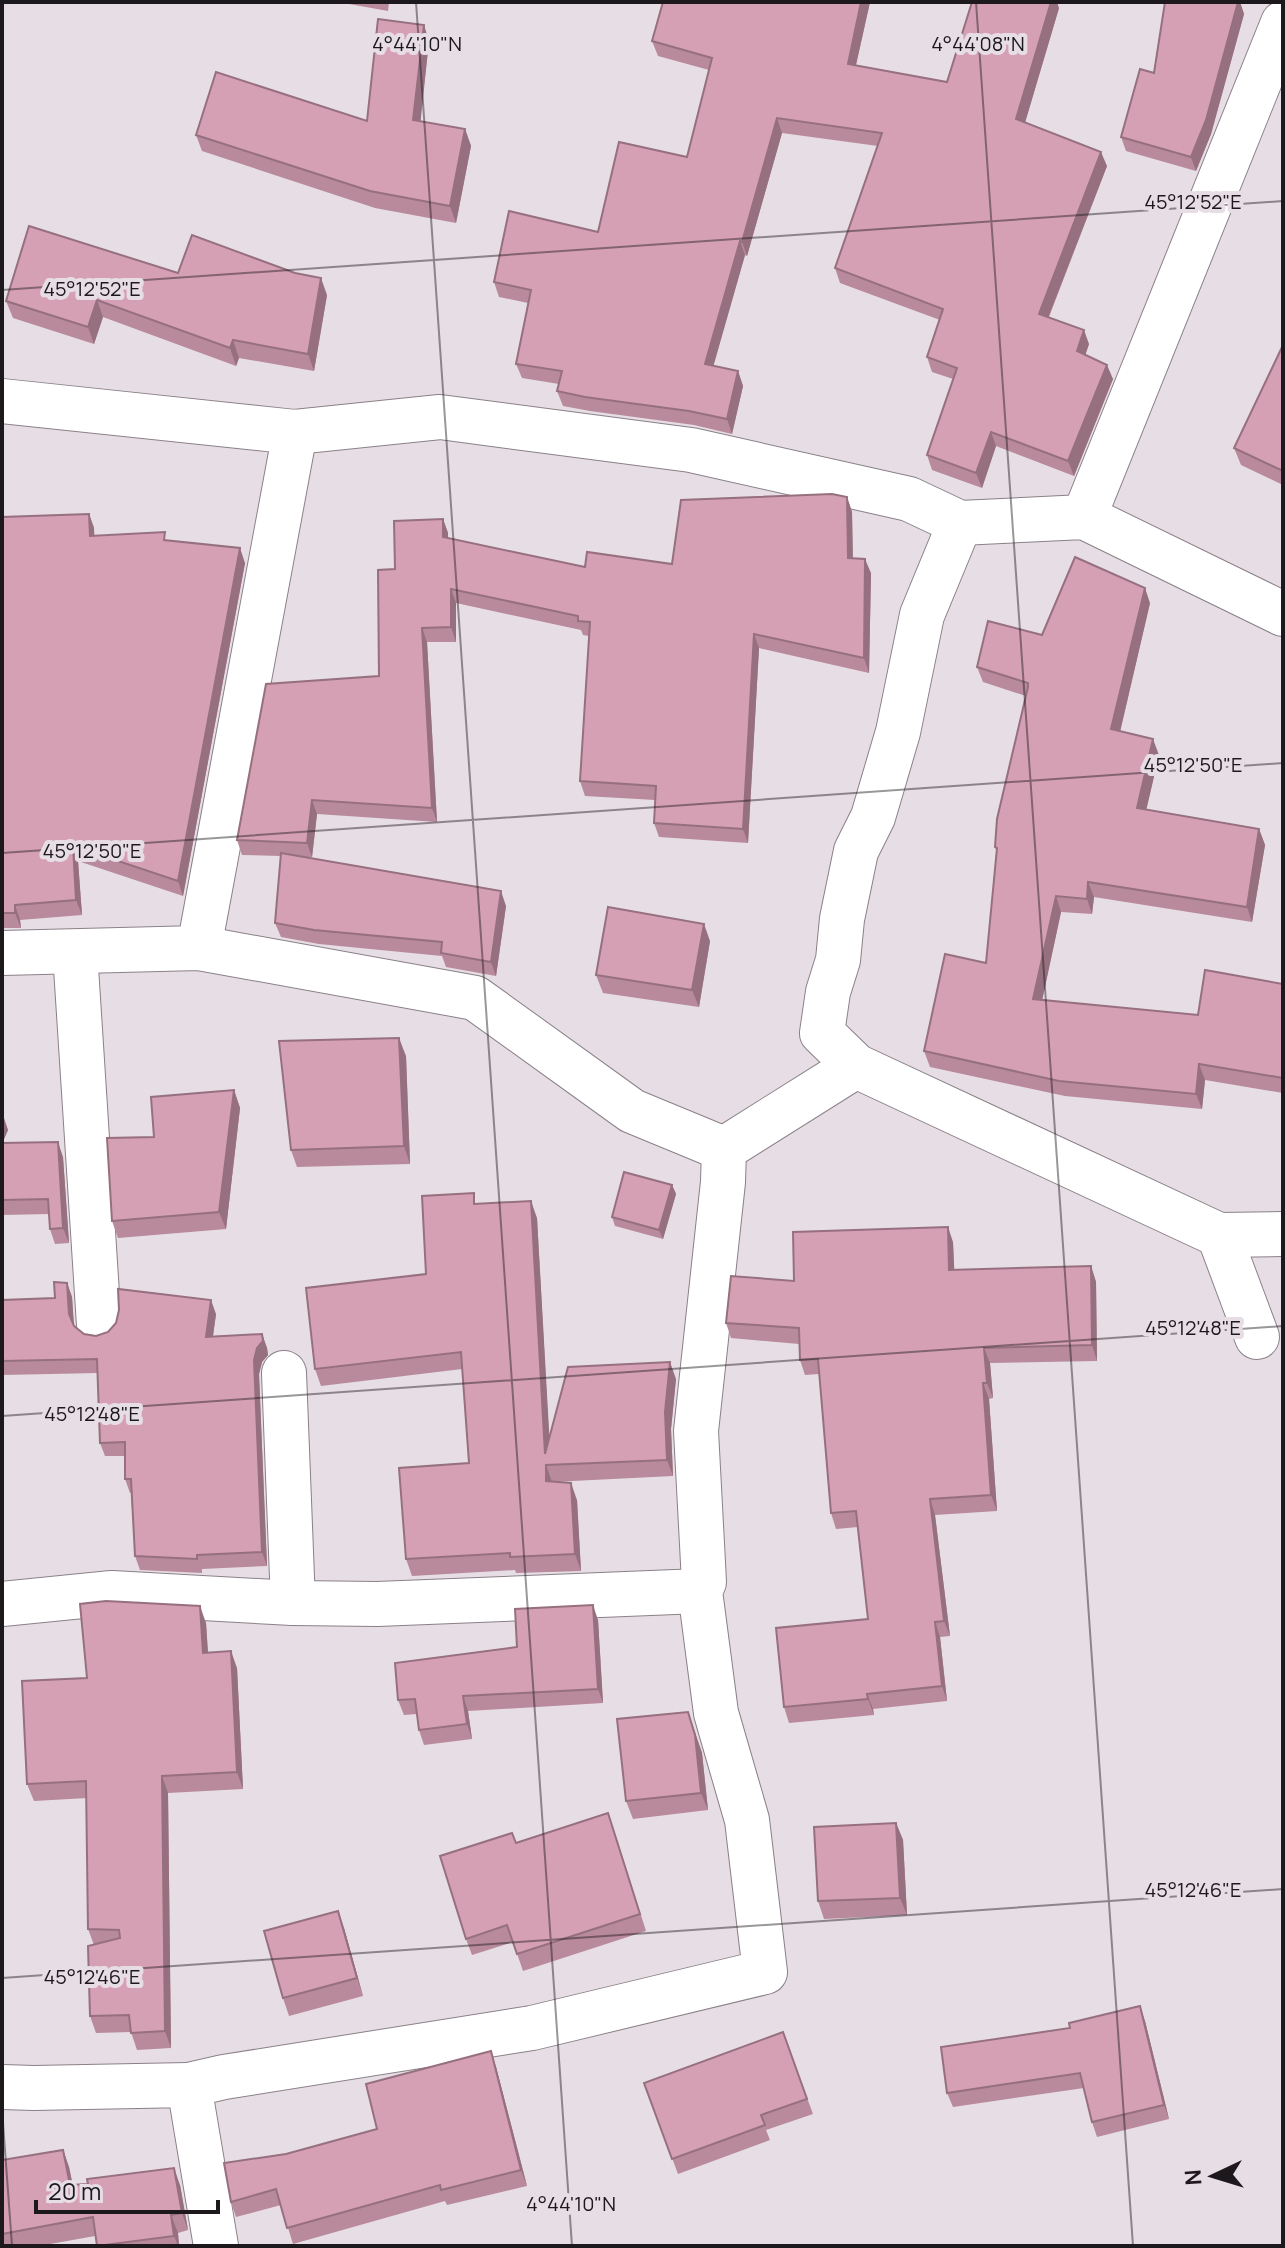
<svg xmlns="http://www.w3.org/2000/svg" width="1285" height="2248" viewBox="0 0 1285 2248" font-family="Manrope,sans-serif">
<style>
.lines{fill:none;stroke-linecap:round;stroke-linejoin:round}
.minor-casing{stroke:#8a8188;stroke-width:46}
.minor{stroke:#fff;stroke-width:44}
.wall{fill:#b88a9b}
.shaded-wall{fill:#96707e}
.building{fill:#d6a0b4;stroke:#96707e;stroke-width:2}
.ticks{fill:none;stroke:#1c181b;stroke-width:2;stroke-opacity:0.45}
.ticks-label{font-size:20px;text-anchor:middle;fill:#1c181b;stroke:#e7dde5;stroke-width:8;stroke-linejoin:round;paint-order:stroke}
</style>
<rect width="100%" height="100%" fill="#e7dde5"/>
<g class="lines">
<g class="minor-casing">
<g id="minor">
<path d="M2 401 295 432 440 417 691 450 909 499 960 523 1084 517 1283 614"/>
<path d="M1084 517 1283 23"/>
<path d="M960 523 922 615 898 732 873 817 856 851 842 919 838 960 828 992 822 1033 856 1066 1219 1235 1283 1234"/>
<path d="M199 948 295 432"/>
<path d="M75 952 99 1325"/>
<path d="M2 953 199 948 475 998 632 1111 724 1149"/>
<path d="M724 1149 856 1066"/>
<path d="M1219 1235 1257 1337"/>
<path d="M284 1373 293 1603"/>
<path d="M2 1604 112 1593 293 1603 377 1604 700 1591"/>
<path d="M189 2085 224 2077 532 2028 765 1972 747 1820 716 1713 700 1591 704 1582 696 1431 723 1182 724 1149"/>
<path d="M2 2087 34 2088 189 2085 216 2246"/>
</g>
</g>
<use href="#minor" class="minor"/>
</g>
<g class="wall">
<path d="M338 2H389L388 11Z"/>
<path d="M663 2H870L856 65 947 82 1059 8 1025 122 1107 166 1049 317 1089 344 1085 355 1113 379 1074 476 996 446 982 488 932 470 927 455 953 379 932 372 927 357 940 320 840 283 835 268 878 146 782 133 747 256 745 255 713 366 738 371 743 386 732 434 694 425 590 411 563 406 557 391 559 384 522 378 516 364 528 303 499 297 494 282 598 232 687 157 709 70 658 56 652 41Z"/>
<path d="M1165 2H1240L1244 14 1211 134 1196 171 1126 151 1121 137 1154 73Z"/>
<path d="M429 41 420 121 465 129 471 146 456 223 375 208 202 151 196 135 367 121Z"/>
<path d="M178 273 327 295 314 371 239 358 236 366 103 317 94 344 13 318 6 301Z"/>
<path d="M1283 345V485L1241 465 1234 448Z"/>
<path d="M847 497 852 512 853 559 871 573 869 673 759 648 748 843 659 837 654 823 655 800 585 796 580 781 589 636 583 635 581 630 456 603V642H427L437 822 317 814 312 857H303L506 906 496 976 446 967 442 956 319 944 281 937 275 923 281 856 242 855 237 840 379 676 395 569 443 519 448 533V538L585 567 672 564Z"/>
<path d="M89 514 94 528V535L168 540 245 563 183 896 78 861 82 915 20 920 21 928H2V517Z"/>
<path d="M1150 603 1120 731 1159 755 1146 810 1259 829 1265 845 1252 922 1094 897 1092 914 1061 912 1042 1000 1198 1015 1283 984V1093L1205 1080 1202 1109 1065 1096 930 1067 924 1051 986 963 997 852 995 847 1026 696 983 682 977 667 1042 635Z"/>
<path d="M710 941 699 1007 603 993 596 975Z"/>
<path d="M406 1056 410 1164 297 1167 291 1150Z"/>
<path d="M234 1090 240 1108 226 1229 118 1238 112 1221 154 1137Z"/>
<path d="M2 1115 8 1130 2 1143 63 1157 69 1243 55 1244 50 1229 49 1214 2 1215Z"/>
<path d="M672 1185 676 1194 663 1239 615 1226 612 1217Z"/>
<path d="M478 1203 537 1218 549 1438 676 1379 671 1429 673 1476 552 1482 577 1500 581 1571 516 1573 515 1570 412 1576 406 1559 469 1463 462 1369 321 1386 315 1369 426 1274Z"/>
<path d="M953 1242 954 1270 1091 1266 1096 1282 1097 1361 990 1363 993 1398 989 1399 997 1511 935 1515 950 1636 940 1637 947 1701 873 1709 874 1715 789 1723 784 1707 868 1619 858 1527 836 1529 831 1513 819 1374 805 1375 800 1360 799 1344 731 1338 726 1323 794 1281Z"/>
<path d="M67 1283 72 1297 74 1326 84 1334 96 1336 216 1314 213 1336 262 1334 267 1348 268 1355 262 1362 259 1374 267 1566 202 1569V1573L140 1570 135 1556 131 1493H130L125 1479V1456H105L100 1443 98 1373 2 1375V1300L55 1298Z"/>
<path d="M598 1620 603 1703 468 1711 472 1739 424 1745 419 1730 417 1714 404 1715 398 1700 517 1647Z"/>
<path d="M206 1623 208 1652 237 1668 243 1789 168 1793 171 2048 137 2050 131 2032 96 2033 90 2016 94 1945 88 1929 87 1798 34 1801 27 1784Z"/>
<path d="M688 1712 702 1753 708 1810 633 1819 626 1801Z"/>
<path d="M896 1823 903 1840 907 1915 824 1919 818 1901Z"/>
<path d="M614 1830 646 1931 523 1971 513 1942 472 1955 466 1939 516 1843Z"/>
<path d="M344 1928 363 1996 289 2016 283 1998Z"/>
<path d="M1145 2021 1169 2119 1097 2137 1092 2122 1084 2088 953 2107 947 2093Z"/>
<path d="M783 2032 813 2114 766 2130 770 2140 678 2174 644 2083Z"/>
<path d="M496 2067 527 2186 447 2205 445 2201 293 2244 281 2205 236 2217 231 2202 286 2154 377 2129Z"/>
<path d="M63 2150 69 2167 73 2185H180L188 2230 178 2233 179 2246H97L95 2236 39 2246H2V2160Z"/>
</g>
<g class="shaded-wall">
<path d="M861 2H870L853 78 848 64Z"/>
<path d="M1051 2H1057L1059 8 1022 133 1016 119Z"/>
<path d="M1238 2H1240L1244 14 1211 134 1196 171 1191 157Z"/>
<path d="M424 25 429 41 419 136 413 120Z"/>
<path d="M777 118 782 133 747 256 742 242Z"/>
<path d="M465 129 471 146 456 223 450 206Z"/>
<path d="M1101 152 1107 166 1044 328 1039 314Z"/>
<path d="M740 241 745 255 710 378 705 364Z"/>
<path d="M321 278 327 295 314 371 308 354Z"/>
<path d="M97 300 103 317 94 344 88 327Z"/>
<path d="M1084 330 1089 344 1082 365 1077 351Z"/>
<path d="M233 340 239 358 236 366 230 348Z"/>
<path d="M1107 365 1113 379 1074 476 1068 461Z"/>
<path d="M738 371 743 386 732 434 727 419Z"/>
<path d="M991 432 996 446 982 488 976 473Z"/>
<path d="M847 497 852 512 853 573 848 558Z"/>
<path d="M89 514 94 528 95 550 90 536Z"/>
<path d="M443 519 448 533V551L443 537Z"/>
<path d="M240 548 245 563 183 896 178 881Z"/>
<path d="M865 559 871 573 869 673 864 658Z"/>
<path d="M1145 588 1150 603 1117 745 1111 729Z"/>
<path d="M451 589 456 603V642L451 627Z"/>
<path d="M422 628 427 642 437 822 432 808Z"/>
<path d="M754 634 759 648 748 843 743 829Z"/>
<path d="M1153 739 1159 755 1143 824 1137 808Z"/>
<path d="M312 800 317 814 312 857 307 843Z"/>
<path d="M1259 829 1265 845 1252 922 1247 907Z"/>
<path d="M73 846 78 861 82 915 76 900Z"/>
<path d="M1088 882 1094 897 1092 914 1087 899Z"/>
<path d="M501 891 506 906 496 976 491 962Z"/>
<path d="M1056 896 1061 912 1039 1015 1033 999Z"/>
<path d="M15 905 20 920 21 928 15 913Z"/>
<path d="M704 924 710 941 699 1007 692 990Z"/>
<path d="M399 1038 406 1056 410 1164 404 1146Z"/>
<path d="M1199 1064 1205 1080 1202 1109 1196 1094Z"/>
<path d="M234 1090 240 1108 226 1229 219 1212Z"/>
<path d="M3 1115 8 1130 2 1144V1117Z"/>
<path d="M58 1142 63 1157 69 1243 63 1228Z"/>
<path d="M672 1185 676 1194 663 1239 659 1230Z"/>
<path d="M531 1201 537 1218 551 1465 545 1454Z"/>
<path d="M948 1227 953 1242 955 1285 949 1270Z"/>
<path d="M1091 1266 1096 1282 1097 1361 1092 1345Z"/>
<path d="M67 1283 72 1297 74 1327 69 1314Z"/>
<path d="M211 1300 216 1314 211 1350 206 1337Z"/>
<path d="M262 1334 267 1348 268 1355 262 1362 259 1374 267 1566 262 1552 254 1360 257 1348Z"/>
<path d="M984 1348 990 1363 993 1398 987 1383Z"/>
<path d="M670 1362 676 1379 671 1429 673 1476 667 1460 665 1412Z"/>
<path d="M983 1383 989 1399 997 1511 991 1495Z"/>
<path d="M546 1465 552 1482 546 1481Z"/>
<path d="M571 1483 577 1500 581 1571 575 1554Z"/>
<path d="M930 1499 935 1515 950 1636 944 1621Z"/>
<path d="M593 1605 598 1620 603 1703 598 1689Z"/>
<path d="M200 1606 206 1623 209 1670 203 1653Z"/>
<path d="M935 1622 940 1637 947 1701 942 1686Z"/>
<path d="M231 1651 237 1668 243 1789 237 1772Z"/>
<path d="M867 1694 873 1709 874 1715 868 1699Z"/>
<path d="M463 1696 468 1711 472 1739 467 1724Z"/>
<path d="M688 1712 702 1753 708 1810 701 1793Z"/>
<path d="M162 1776 168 1793 171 2048 165 2031Z"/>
<path d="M896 1823 903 1840 907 1915 900 1898Z"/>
<path d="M338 1911 344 1928 363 1996 357 1978Z"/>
<path d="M1140 2006 1145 2021 1169 2119 1164 2105Z"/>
<path d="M491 2051 496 2067 527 2186 521 2170Z"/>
<path d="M63 2150 69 2167 76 2203 70 2185Z"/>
<path d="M174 2168 180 2185 188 2230 182 2213Z"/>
<path d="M171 2215 178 2233 179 2246H178L174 2236Z"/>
</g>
<g class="building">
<path d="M663 2H861L848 64 947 82 972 2H1051L1016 119 1101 152 1039 314 1084 330 1077 351 1107 365 1068 461 991 432 976 473 927 455 957 368 927 357 943 309 835 268 882 133 777 118 742 242 740 241 705 364 738 371 727 419 689 411 585 397 557 391 562 371 516 364 531 290 494 282 509 211 598 232 619 142 687 157 712 58 652 41Z"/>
<path d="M1165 2H1238L1206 120 1191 157 1121 137 1140 69 1154 73Z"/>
<path d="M378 19 424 25 413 120 465 129 450 206 370 191 196 135 216 72 367 121Z"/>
<path d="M29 226 178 273 192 235 295 273 321 278 308 354 233 340 230 348 97 300 88 327 6 301Z"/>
<path d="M1283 345V471L1234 448Z"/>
<path d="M832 494 847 497 848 558 865 559 864 658 754 634 743 829 654 823 656 786 580 781 590 622 578 621V616L451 589V627L422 628 432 808 312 800 307 843 237 840 266 684 379 676 378 570 395 569 394 521 443 519V537L585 567 587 552 672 564 681 500Z"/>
<path d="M89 514 90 536 165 532 164 540 240 548 178 881 73 846 76 900 15 905V913H2V517Z"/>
<path d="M1075 557 1145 588 1111 729 1153 739 1137 808 1259 829 1247 907 1088 882 1087 899 1056 896 1033 999 1198 1015 1205 970 1283 984V1078L1199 1064 1196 1094 1059 1081 924 1051 945 954 986 963 997 848 995 847 997 819 1028 687V683L977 667 988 621 1042 635Z"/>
<path d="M281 853 501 891 491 962 441 953 442 942 314 930 275 923Z"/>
<path d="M608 907 704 924 692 990 596 975Z"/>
<path d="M399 1038 404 1146 291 1150 279 1041Z"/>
<path d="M234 1090 219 1212 112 1221 107 1138 154 1137 151 1097Z"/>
<path d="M58 1142 63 1228 50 1229 48 1199 2 1200V1143Z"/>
<path d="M624 1172 672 1185 659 1230 612 1217Z"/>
<path d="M474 1193V1204L531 1201 545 1454 568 1367 670 1362 665 1412 667 1460 546 1465V1481L571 1483 575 1554 510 1557V1553L406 1559 399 1468 469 1463 461 1352 315 1369 306 1288 426 1274 422 1196Z"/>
<path d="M948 1227 949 1270 1091 1266 1092 1345 984 1348 987 1383H983L991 1495 930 1499 944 1621 935 1622 942 1686 867 1694 868 1699 784 1707 776 1628 868 1619 856 1511 831 1513 818 1359 800 1360 799 1328 726 1323 731 1276 794 1281 793 1232Z"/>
<path d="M54 1282 67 1283 69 1314 74 1326 84 1334 96 1336 108 1332 116 1323 119 1310 118 1289 211 1300 206 1337 262 1334 263 1341 257 1348 254 1360 262 1552 197 1555V1559L135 1556 131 1479H125V1442L100 1443 97 1359 2 1361V1300L55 1298Z"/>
<path d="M106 1601 200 1606 203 1653 231 1651 237 1772 162 1776 165 2031 131 2033 129 2015 90 2016 88 1946 120 1938 119 1930 88 1929 86 1781 27 1784 22 1681 87 1678 80 1604Z"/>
<path d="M593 1605 598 1689 463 1696 467 1724 419 1730 415 1699 398 1700 395 1663 517 1647 515 1609Z"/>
<path d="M688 1712 695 1735 701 1793 626 1801 617 1719Z"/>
<path d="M608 1813 640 1914 517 1954 507 1925 466 1939 440 1856 512 1833 516 1843Z"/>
<path d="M896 1823 900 1898 818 1901 814 1827Z"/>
<path d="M338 1911 357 1978 283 1998 264 1931Z"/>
<path d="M1140 2006 1164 2105 1092 2122 1080 2073 947 2093 941 2047 1070 2028 1069 2023Z"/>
<path d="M783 2032 807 2099 761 2115 765 2125 672 2159 644 2083Z"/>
<path d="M491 2051 521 2170 441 2190 440 2185 287 2228 276 2189 231 2202 224 2163 286 2154 377 2129 366 2084Z"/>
<path d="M63 2150 70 2185 88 2184 87 2179 174 2168 182 2213 171 2215 174 2236 97 2246 93 2217 2 2234V2160Z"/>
</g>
<path class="ticks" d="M416 2 572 2246M976 2 1133 2246M2 290 1283 201M2 853 1283 763M2 1416 1283 1326M2 1978 1283 1889M2 2109 12 2246"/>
<g class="ticks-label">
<text x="417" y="51">4°44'10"N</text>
<text x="978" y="51">4°44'08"N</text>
<text x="1193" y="209">45°12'52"E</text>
<text x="92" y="296">45°12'52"E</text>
<text x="1193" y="772">45°12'50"E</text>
<text x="92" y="858">45°12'50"E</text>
<text x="1193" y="1335">45°12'48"E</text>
<text x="92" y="1421">45°12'48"E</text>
<text x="1193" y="1897">45°12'46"E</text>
<text x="92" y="1984">45°12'46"E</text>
<text x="571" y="2211">4°44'10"N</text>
</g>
<rect width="1285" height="2248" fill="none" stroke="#1c181b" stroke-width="8"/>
<g transform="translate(1213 2176) rotate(266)" stroke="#e7dde5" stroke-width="6" paint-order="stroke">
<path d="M0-6L14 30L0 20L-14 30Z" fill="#1c181b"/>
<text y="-12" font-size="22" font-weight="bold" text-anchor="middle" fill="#1c181b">N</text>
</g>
<path d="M36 2200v12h182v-12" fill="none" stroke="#1c181b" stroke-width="4"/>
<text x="48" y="2200" font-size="24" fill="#1c181b" stroke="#e7dde5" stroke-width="6" paint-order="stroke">20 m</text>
</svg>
